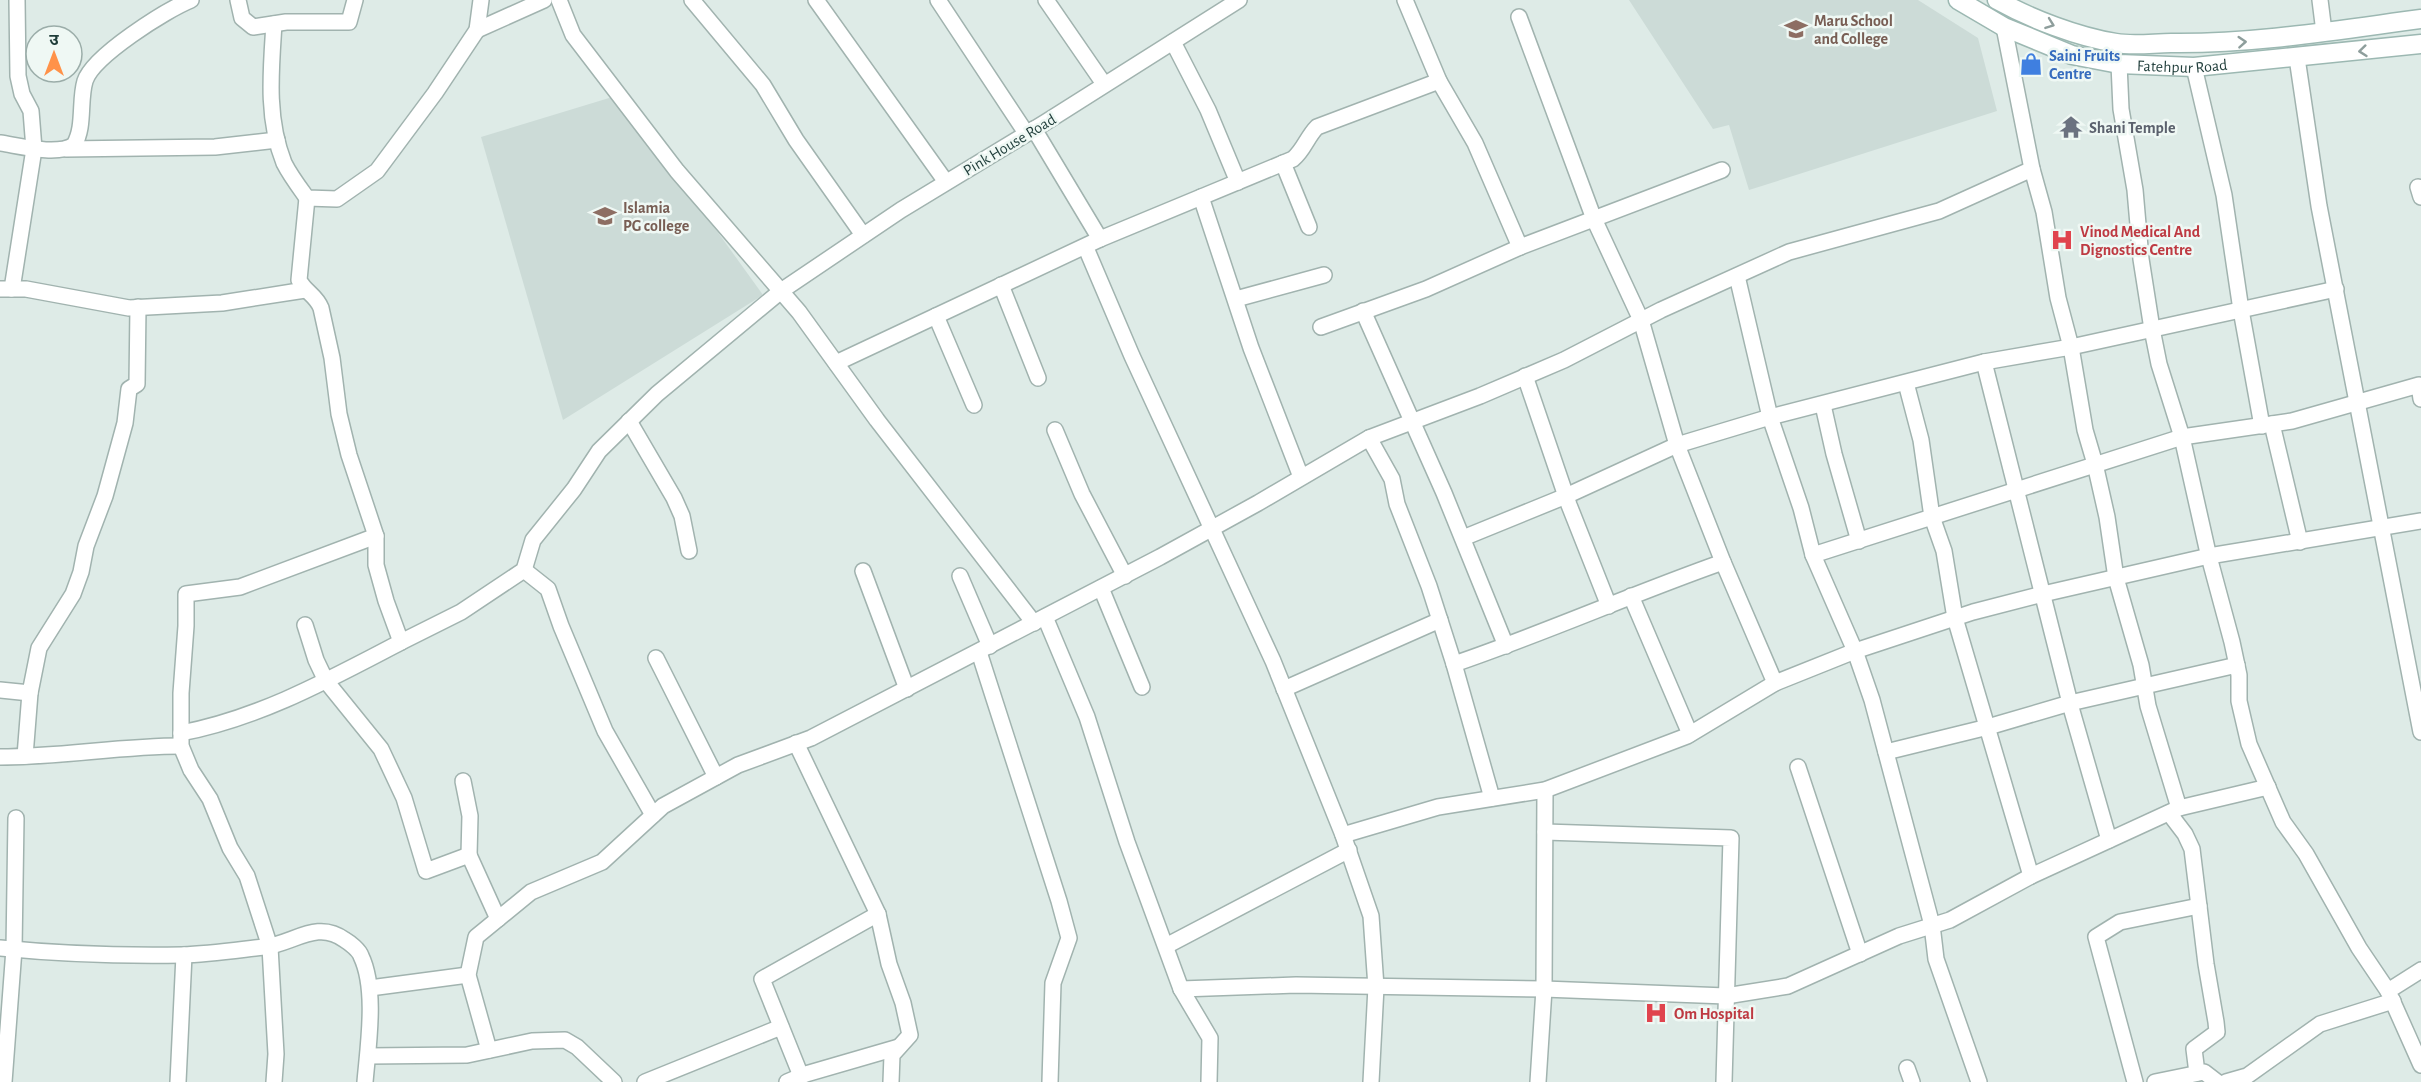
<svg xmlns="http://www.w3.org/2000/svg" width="2421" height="1082" viewBox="0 0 2421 1082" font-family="'Alegreya Sans','Noto Sans Devanagari',sans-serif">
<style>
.built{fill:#ccdbd7}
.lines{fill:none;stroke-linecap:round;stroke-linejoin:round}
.street-casing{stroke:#a1b3af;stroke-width:18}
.secondary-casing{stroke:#9cb8b2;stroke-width:21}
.street{stroke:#fff;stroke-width:15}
.secondary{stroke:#fff;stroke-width:18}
.oneway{stroke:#8e9e9c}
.labels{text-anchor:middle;stroke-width:5;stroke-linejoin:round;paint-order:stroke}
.education-label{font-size:16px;font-weight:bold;fill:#785e54;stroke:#eff8f4;text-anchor:start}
.shop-label{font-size:16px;font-weight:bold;fill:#366cbe;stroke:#eff8f4;text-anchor:start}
.street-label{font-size:16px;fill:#1e3c39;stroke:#eff8f4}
.worship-label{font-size:16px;font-weight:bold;fill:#5b616d;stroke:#eff8f4;text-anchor:start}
.health-label{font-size:16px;font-weight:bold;fill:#be3a42;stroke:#eff8f4;text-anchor:start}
</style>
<rect width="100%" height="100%" fill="#deebe7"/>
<g class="built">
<path d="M1629 0H1918L1978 38 1997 111 1749 190 1729 125 1713 129Z"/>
<path d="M619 95 763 295 563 420 481 137Z"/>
</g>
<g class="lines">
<g class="street-casing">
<g id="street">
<path d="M238 0 242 18 253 27 286 22H349L355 0"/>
<path d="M559 0 573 35 677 171 799 312 877 420 1034 623"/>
<path d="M692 0 763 85 796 140 863 235"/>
<path d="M816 0 946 182"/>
<path d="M938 0 1026 133"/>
<path d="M1046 0 1104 84"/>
<path d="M1405 0 1439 81 1475 143 1520 247"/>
<path d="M2320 0 2324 32"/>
<path d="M274 24C271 70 266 118 284 163 290 175 299 187 307 198L337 199 377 171 435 93 477 30 481 0"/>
<path d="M2004 27 2032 169 2044 212 2058 298 2071 347 2085 430 2095 464 2107 517 2116 578 2141 665 2148 706 2179 808"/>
<path d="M477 30 544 0"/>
<path d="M1173 42 1208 110 1238 182"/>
<path d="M2297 58 2319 206 2421 732"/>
<path d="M2119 64 2121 109 2135 190 2141 259 2152 329 2159 364 2182 437 2208 553 2232 642 2239 675V701L2249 744 2283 822 2306 854 2359 948 2388 991"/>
<path d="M2194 67 2224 195 2241 310 2262 426"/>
<path d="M1034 129 1100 239"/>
<path d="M0 143C20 146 57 156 74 145 85 127 79 101 85 81 93 56 166 10 191 0"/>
<path d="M66 149 215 147 277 140"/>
<path d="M1283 163 1309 227"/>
<path d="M2418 187 2421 197"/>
<path d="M1201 197 1251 348 1301 477"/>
<path d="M307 198 299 280C305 292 316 295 321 308L332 358 339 414 349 455 376 536V565L386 601 401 642 461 612 524 570 533 540 574 489 599 451 657 394 781 291 901 210 1046 122 1239 0"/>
<path d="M1086 248 1132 356 1273 661 1343 835 1371 916 1376 987 1371 1082"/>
<path d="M1737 276 1770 417 1801 508 1813 555 1855 651 1872 700 1932 925 1936 959 1979 1082"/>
<path d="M1001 285 1038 378"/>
<path d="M0 289H26L129 308 222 303 305 290"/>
<path d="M12 289 34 149 31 111 22 94 18 76 17 0"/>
<path d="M1236 299 1324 275"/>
<path d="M1363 311 1444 493 1506 646"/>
<path d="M936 316 974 405"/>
<path d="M1321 327 1426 289 1520 247 1722 170"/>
<path d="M1984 362 2072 711 2109 840"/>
<path d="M836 363 1100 239 1293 159C1304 150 1307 137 1317 127L1439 81"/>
<path d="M1525 376 1569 505 1609 606"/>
<path d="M1906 383 1921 440 1932 517 1944 551 1955 618 2031 876"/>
<path d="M1823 405 1834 454 1859 541"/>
<path d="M629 421 674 498 682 516 689 551"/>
<path d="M2272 424 2300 542"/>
<path d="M1055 430 1082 494 1125 576"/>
<path d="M1369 438 1392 479 1397 504 1429 586 1454 664 1492 798"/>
<path d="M1463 538 1566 496 1677 445 1770 417 1984 362 2071 347 2336 289"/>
<path d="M1813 555 2182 437 2292 421 2419 385 2421 399"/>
<path d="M524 570 548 589 561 626 605 731 653 815"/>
<path d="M863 571 907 689"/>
<path d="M960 576 990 646"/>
<path d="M1101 588 1142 687"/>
<path d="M1631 596 1690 734"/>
<path d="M1045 617 1087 717 1127 842 1181 989 1210 1038 1209 1082"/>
<path d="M305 625 316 660 326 681 381 749 404 798 426 871 469 855 498 919"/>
<path d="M979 652 1059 901 1069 938 1053 983 1050 1082"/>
<path d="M656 658 716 777"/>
<path d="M1454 664C1545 633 1632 594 1723 562"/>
<path d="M1775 683 1855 651 1973 612 2043 594 2209 556 2421 521"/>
<path d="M1284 689 1440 620"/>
<path d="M0 690 30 693 39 648 73 594 81 572 86 546 105 496 125 423 129 389 137 384 138 307"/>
<path d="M181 733C260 718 330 679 401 642"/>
<path d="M796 743 878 914 889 964 903 1003 910 1035 892 1055 891 1082"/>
<path d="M1886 752 1988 727 2070 703 2237 665"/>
<path d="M25 756 30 693"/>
<path d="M0 757C61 757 120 746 181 746"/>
<path d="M1798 767 1860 954"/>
<path d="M463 781 470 816 469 855"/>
<path d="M2169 813 2185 834 2192 849 2206 964 2216 1022 2217 1032 2194 1049 2197 1073"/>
<path d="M1545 832 1731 838 1724 1082"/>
<path d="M1343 835 1438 807 1545 790 1687 736 1775 683 1723 562 1677 445 1641 320 1594 219 1519 17"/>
<path d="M1166 946 1349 850"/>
<path d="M0 948C60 954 121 956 182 955 209 954 237 950 264 947 293 944 317 919 345 940 350 943 359 950 361 956 377 989 368 1046 365 1082"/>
<path d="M2421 970 2388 991 2421 1065"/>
<path d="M370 988 468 975"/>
<path d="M1181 989 1296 985 1544 989 1726 996 1788 986 1899 936 1950 920 2031 876 2179 808 2268 787"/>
<path d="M489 1050 468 975 476 937 531 892 602 862 663 806 738 765 811 738 1160 557 1258 503 1369 438 1480 396 1564 360 1661 310 1789 252 1939 211 2032 169"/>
<path d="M368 1056 467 1055 532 1041 565 1040 577 1047 614 1082"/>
<path d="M1907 1068 1912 1082"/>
<path d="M801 1076 762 979 878 914"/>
<path d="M4 1082 14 949 16 818"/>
<path d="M178 1082 184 955"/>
<path d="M274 1082 276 1054 270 947 247 876 230 848 210 799 191 770 181 746V693L186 626V594L240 587 376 536"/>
<path d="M645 1082 781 1027"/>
<path d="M787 1082 806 1074 899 1047"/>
<path d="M1538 1082 1544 989 1545 790"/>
<path d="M2135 1082 2096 937 2120 922 2199 906"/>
<path d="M2155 1082 2204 1072 2217 1082"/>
<path d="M2226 1082 2247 1076 2320 1024 2393 1001"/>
</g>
</g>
<g class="secondary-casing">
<g id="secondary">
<path id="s1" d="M1958 0 2004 27 2072 55 2119 64 2194 67 2421 44"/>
<path d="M1997 0C2031 19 2078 37 2116 43 2134 46 2154 43 2171 43 2255 44 2338 30 2421 19"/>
</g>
</g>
<use href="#street" class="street"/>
<use href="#secondary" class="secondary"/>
</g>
<defs><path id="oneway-chevron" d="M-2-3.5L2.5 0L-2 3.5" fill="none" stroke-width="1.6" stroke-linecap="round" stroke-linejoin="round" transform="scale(1.5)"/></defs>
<g class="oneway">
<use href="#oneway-chevron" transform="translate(2050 24) rotate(20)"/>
<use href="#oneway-chevron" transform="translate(2242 42) rotate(-4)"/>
<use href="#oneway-chevron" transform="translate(2363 51) rotate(174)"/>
</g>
<defs>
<g id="university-bare" transform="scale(1.8)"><path d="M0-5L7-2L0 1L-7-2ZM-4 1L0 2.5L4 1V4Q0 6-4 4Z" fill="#8d6e63" stroke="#eff8f4" stroke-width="2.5" paint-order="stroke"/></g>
<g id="shop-bare" transform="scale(1.8)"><path d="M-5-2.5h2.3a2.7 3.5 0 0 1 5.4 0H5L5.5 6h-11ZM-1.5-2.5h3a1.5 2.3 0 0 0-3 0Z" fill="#3f7fe0" stroke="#eff8f4" stroke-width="2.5" paint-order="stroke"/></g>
<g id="temple-bare" transform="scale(1.8)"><path d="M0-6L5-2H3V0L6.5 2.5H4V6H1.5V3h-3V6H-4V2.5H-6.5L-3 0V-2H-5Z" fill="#6b7280" stroke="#eff8f4" stroke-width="2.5" paint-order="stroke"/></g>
<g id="hospital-bare" transform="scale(1.8)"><path d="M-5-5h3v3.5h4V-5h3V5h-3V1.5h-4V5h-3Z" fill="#e0444e" stroke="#eff8f4" stroke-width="2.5" paint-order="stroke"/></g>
</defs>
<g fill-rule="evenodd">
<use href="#university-bare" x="1796" y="29"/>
<use href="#shop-bare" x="2031" y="64"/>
<use href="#temple-bare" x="2071" y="127"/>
<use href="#university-bare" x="605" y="216"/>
<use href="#hospital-bare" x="2062" y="240"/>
<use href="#hospital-bare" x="1656" y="1013"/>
</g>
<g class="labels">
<g class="education-label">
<text x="1814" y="26">Maru School<tspan x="1814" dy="18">and College</tspan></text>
<text x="623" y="213">Islamia<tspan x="623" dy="18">PG college</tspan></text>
</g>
<g class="shop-label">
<text x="2049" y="61">Saini Fruits<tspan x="2049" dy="18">Centre</tspan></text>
</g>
<g class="street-label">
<text dy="6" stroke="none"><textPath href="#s1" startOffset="238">Fatehpur Road</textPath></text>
<text transform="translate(1009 144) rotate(-31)" y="6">Pink House Road</text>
</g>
<g class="worship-label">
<text x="2089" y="133">Shani Temple</text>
</g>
<g class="health-label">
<text x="2080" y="237">Vinod Medical And<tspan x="2080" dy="18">Dignostics Centre</tspan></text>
<text x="1674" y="1019">Om Hospital</text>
</g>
</g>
<g transform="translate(54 54)"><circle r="28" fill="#eff8f4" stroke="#9bada9" stroke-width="1.5"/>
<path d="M0-4.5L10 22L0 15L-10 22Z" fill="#ff9249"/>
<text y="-9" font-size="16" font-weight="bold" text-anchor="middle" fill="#1e3c39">उ</text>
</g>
</svg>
